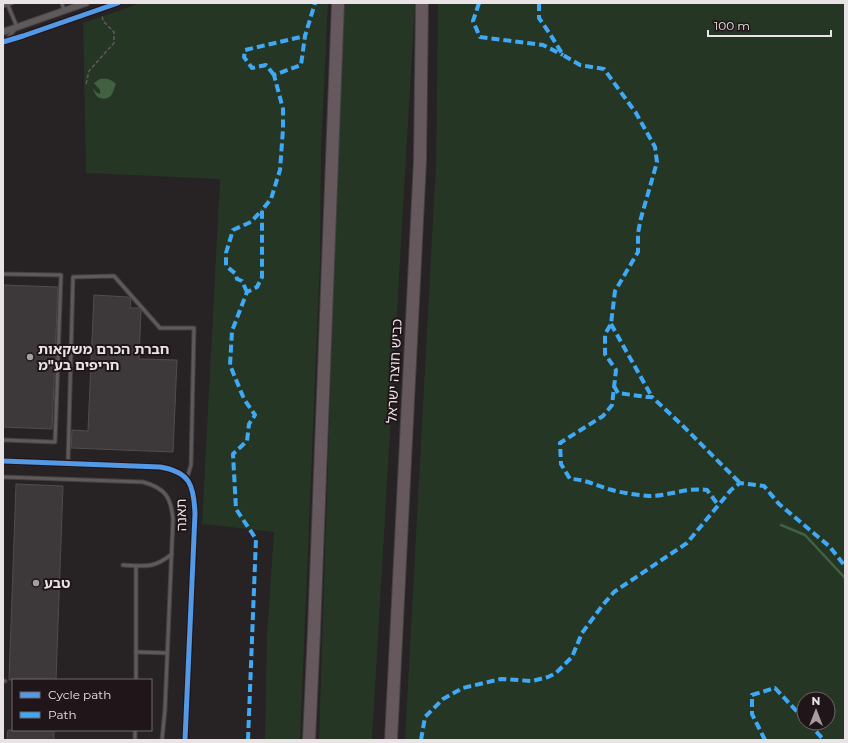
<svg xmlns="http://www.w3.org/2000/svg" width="848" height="743" viewBox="0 0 848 743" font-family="Montserrat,'Noto Sans Hebrew',sans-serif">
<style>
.green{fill:#253625;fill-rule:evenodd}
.water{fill:#416142}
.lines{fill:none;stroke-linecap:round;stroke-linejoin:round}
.stream{stroke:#416142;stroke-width:2.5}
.building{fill:#3d393a;stroke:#514c4d}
.lane-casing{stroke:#443f40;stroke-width:5}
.street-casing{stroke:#443f40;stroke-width:8}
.highway-casing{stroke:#443f40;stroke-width:14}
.path{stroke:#5e5b5c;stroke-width:1.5;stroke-dasharray:4 2;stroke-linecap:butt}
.lane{stroke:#5e595b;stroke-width:3}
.street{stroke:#5e595b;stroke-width:6}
.highway{stroke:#66595e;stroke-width:12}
.quiet{stroke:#3fa9f5;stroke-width:4;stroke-dasharray:8 4;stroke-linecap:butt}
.cycleway-casing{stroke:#201619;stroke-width:8}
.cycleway{stroke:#5399e6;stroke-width:5}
.poi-dot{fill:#a69fa1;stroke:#201619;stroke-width:1.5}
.labels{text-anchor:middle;stroke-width:4;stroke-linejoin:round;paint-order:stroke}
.poi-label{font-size:14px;font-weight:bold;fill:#eae3e5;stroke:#201619;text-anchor:start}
.street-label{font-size:14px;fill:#eae3e5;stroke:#201619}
</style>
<rect width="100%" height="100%" fill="#272223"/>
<g class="green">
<path d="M141 3H328L321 151 320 260 300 740H265L267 634 274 532 202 524 220 179 86 173 83 23Z"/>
<path d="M343 3H415L372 740H319Z"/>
<path d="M438 3H845V740H405L436 163ZM804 699H828V723H804Z"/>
</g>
<path class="water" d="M100 79C107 78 111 79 116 84 114 87 114 91 112 94 110 99 102 100 98 97 95 95 94 91 93 88L96 92 100 94V90L94 83Z"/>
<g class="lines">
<path class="stream" d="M781 525 805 535 845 578"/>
</g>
<g class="building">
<path d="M3 285 58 287 52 429 3 427Z"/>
<path d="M94 295 128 297 131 299 130 308H139L141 311 139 359 177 360 173 452 71 448 72 430 88 431Z"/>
<path d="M16 484 63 486 56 680H9Z"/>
<path d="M8 730H54V740H7Z"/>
</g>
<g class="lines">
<g class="lane-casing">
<g id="lane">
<path d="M62 3 64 11"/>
<path d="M3 6 12 3"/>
<path d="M6 40 17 27 7 3"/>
<path d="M3 274 61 275 55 442 3 440"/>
<path d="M68 463 73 277 114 276 160 328H194L191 465 187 478"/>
<path d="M3 477 143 482C165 488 171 497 173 519L165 709 162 740"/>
<path d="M123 565C145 566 153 569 172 554"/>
<path d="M136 566V680"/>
<path d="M136 652 167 653"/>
<path d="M3 681H5"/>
<path d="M135 730V740"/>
</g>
</g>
<g class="street-casing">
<g id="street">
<path d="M3 32 86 3"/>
<path d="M3 42 23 36 118 3"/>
<path d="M3 461 160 467C190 472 194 485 195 514L185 740"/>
</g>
</g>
<g class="highway-casing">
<g id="highway">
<path d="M309 740 314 631 338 3"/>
<path d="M391 740 420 161 422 3"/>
</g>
</g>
<path class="path" d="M86 84 89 71 114 43V32L103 21 102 15"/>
<use href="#lane" class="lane"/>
<use href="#street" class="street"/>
<use href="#highway" class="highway"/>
<g class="quiet">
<path d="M479 3 473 21 480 37 543 45 563 55"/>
<path d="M539 3V18L550 34 563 55 580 65 604 69 636 113 655 147 657 162 641 218 638 233V252L615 291 611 324 605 334V354L616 370 612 405 603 416 560 443 561 464 570 479C585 479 597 486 612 490 623 493 637 495 649 496 668 496 688 487 707 490L719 506"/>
<path d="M274 75 266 65 252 68 244 57 245 50 305 36"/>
<path d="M247 292 242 281 237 279 236 274 226 266V253L233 230 251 222 262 210"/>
<path d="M611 324 652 397"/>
<path d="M614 386 618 393 647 397H652L682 425 740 483"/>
<path d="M808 723 824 740"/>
<path d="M248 740 256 539 236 509 233 454 247 441 249 424 255 415 244 399 230 365 232 331 247 292 257 287 262 277V210L271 199 280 170 283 129V109L274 75 301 65 305 36 315 3"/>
<path d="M421 740 425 717 443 699 463 688 501 679 532 681 548 677 556 673 572 657 582 633 602 606 614 592 687 543 731 490 740 483 764 486 779 504 829 546 845 566"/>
<path d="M765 740 752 714V695L775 688 804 719"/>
</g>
<g class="cycleway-casing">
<g id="cycleway">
<path d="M3 42 23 36 118 3"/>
<path d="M3 461 160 467C190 472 194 485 195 514L185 740"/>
</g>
</g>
<use href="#cycleway" class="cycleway"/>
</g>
<g class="poi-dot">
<circle cx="30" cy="357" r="4"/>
<circle cx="36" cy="583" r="4"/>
</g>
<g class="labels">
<g class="poi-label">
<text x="38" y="354">חברת הכרם משקאות<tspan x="38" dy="16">חריפים בע"מ</tspan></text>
<text x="44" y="588">טבע</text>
</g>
<g class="street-label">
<text transform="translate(394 371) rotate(-87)" y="5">כביש חוצה ישראל</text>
<text transform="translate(181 515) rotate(-91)" y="5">תאנה</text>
</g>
</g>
<rect width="848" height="743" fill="none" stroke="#eae3e5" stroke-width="8"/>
<rect x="12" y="679" width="140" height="52" fill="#201619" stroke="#71686b"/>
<rect x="20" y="692" width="20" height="6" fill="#5399e6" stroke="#71686b"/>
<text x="48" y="699" font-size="12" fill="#eae3e5">Cycle path</text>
<rect x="20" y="712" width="20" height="6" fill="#3fa9f5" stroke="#71686b"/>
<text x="48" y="719" font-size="12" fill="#eae3e5">Path</text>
<g transform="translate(816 711)"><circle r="19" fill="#201619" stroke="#71686b"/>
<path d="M0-3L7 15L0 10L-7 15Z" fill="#a69fa1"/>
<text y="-6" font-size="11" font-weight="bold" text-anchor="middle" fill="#eae3e5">N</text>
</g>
<path d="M708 30v6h123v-6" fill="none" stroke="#eae3e5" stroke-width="2"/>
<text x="714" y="30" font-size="12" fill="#eae3e5" stroke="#201619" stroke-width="3" paint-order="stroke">100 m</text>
</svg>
